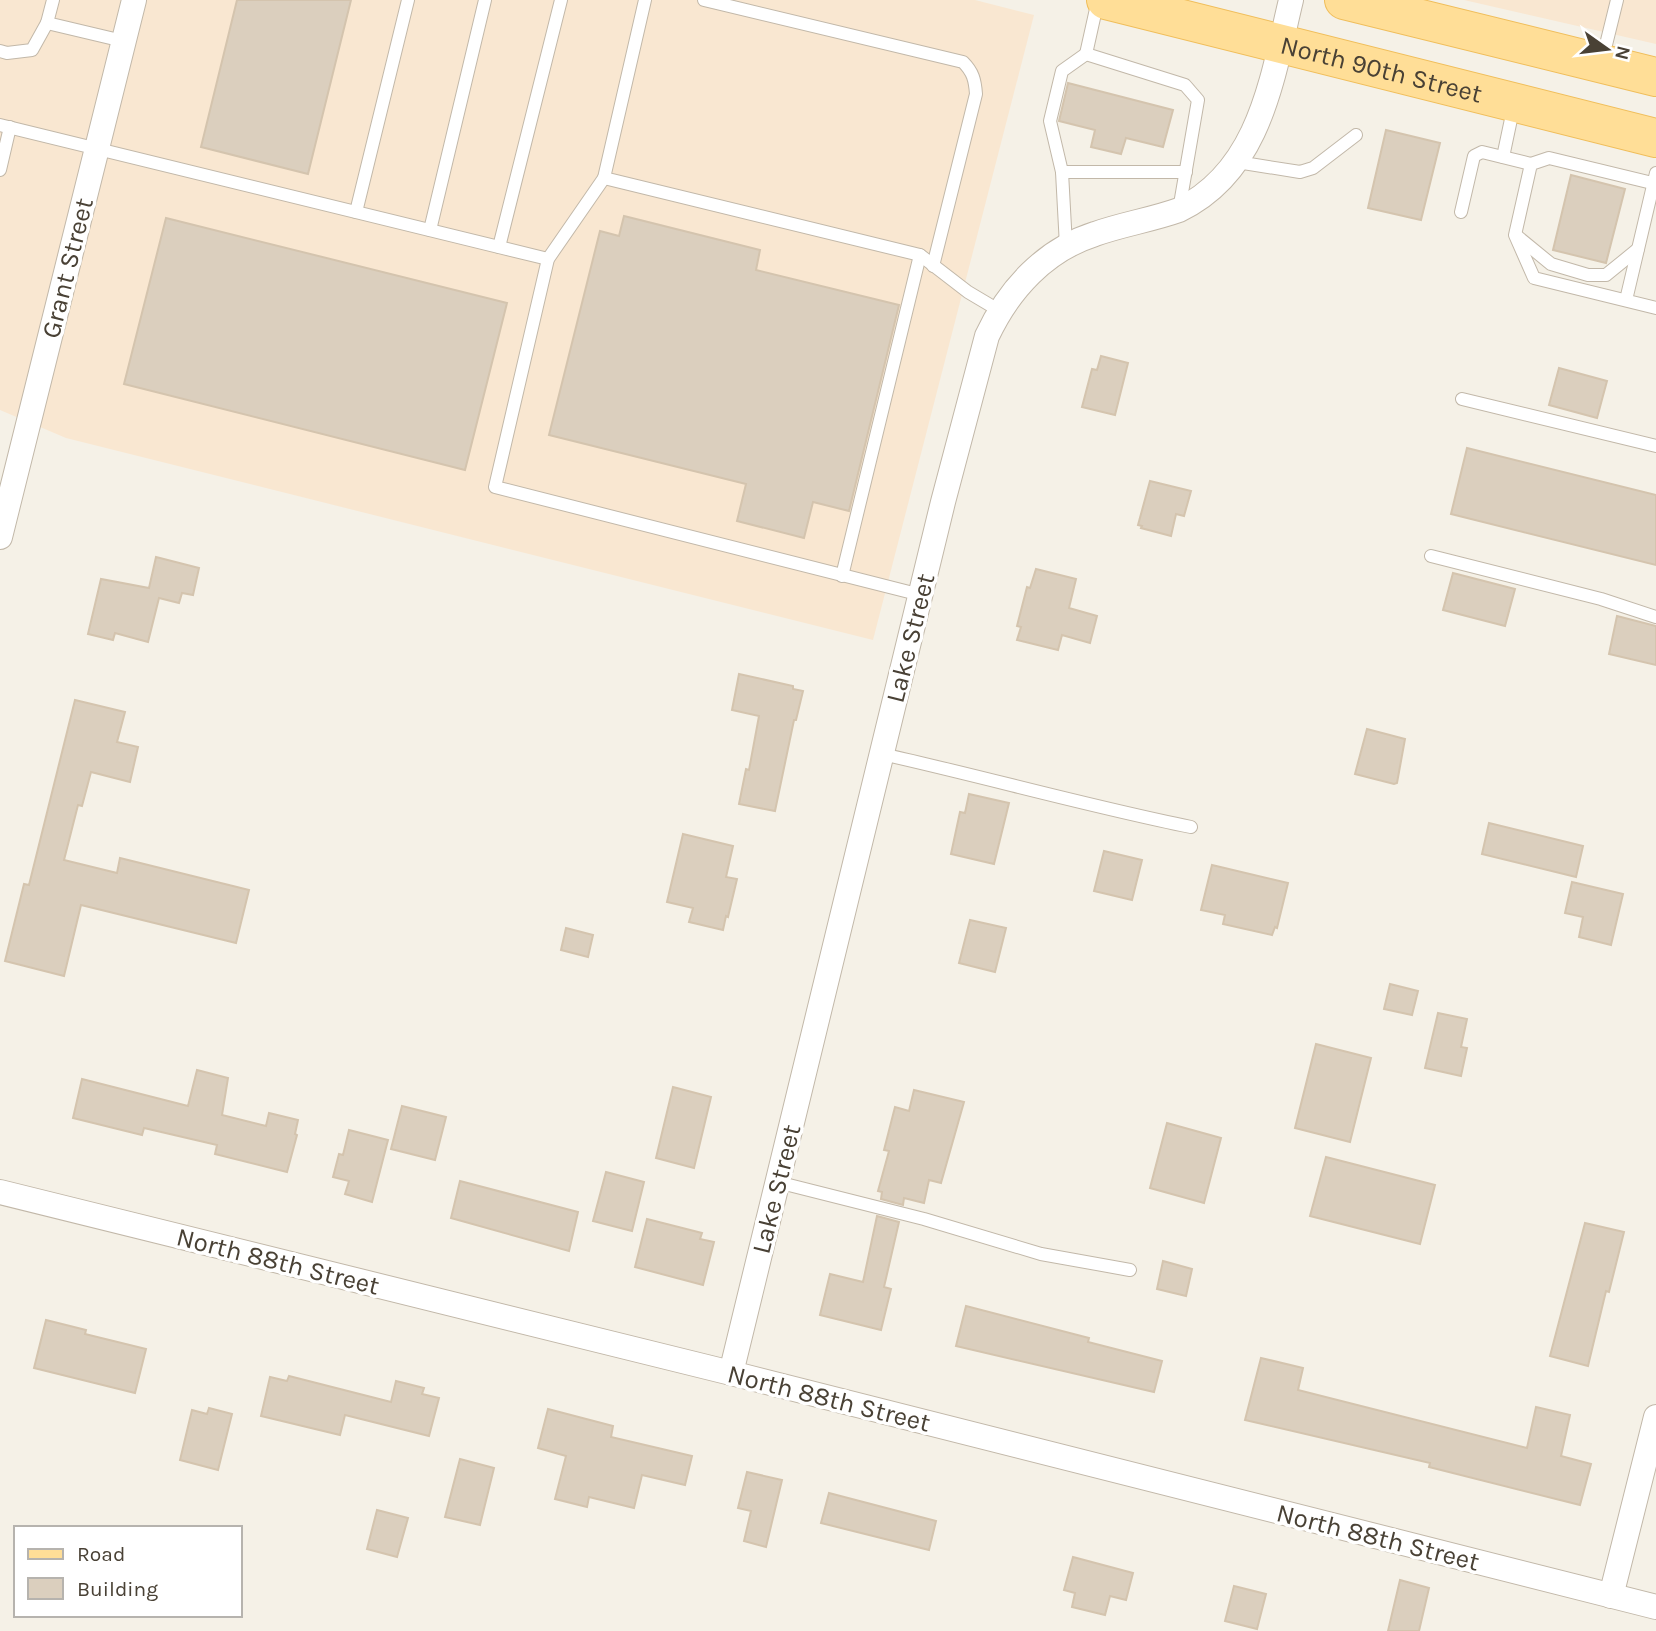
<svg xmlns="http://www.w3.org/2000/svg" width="1656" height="1631" viewBox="0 0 1656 1631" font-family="Karla,sans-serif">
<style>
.commercial{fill:#f9e7d1}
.building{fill:#dbcfbe;stroke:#d4c4ae;stroke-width:2}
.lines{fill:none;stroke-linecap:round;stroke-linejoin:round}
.service-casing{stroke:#c2b8a9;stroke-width:14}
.minor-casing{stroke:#c2b8a9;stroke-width:26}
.primary-casing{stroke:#f0be5b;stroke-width:40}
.service{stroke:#fff;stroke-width:12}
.minor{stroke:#fff;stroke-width:24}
.primary{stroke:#ffde97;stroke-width:38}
.labels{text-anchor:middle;stroke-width:7;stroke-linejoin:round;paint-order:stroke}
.street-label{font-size:26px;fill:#494135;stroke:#fff}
</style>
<rect width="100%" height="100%" fill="#f5f1e7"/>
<g class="commercial">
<path d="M0 0H975L1034 15 873 640 66 438 0 410Z"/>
<path d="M1464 0H1656V44Z"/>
</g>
<g class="building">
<path d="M237 0H351L308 174 201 147Z"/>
<path d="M1068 83 1173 110 1163 147 1126 138 1121 154 1091 147 1095 130 1059 121Z"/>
<path d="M1386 130 1440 143 1421 220 1368 208Z"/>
<path d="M1571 175 1625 189 1606 263 1553 250Z"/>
<path d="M624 216 760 250 756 270 899 305 849 511 813 502 804 538 737 521 746 484 549 435 600 231 619 236Z"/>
<path d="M166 218 507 303 465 470 124 384Z"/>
<path d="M1101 356 1128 363 1115 415 1082 407 1092 369 1097 370Z"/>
<path d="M1559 368 1607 381 1597 418 1549 405Z"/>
<path d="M1467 448 1656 495V565L1451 514Z"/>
<path d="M1150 481 1191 491 1184 516 1176 514 1171 536 1141 528 1142 526 1138 525Z"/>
<path d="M156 557 199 568 193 595 182 593 179 603 159 598 148 642 115 633 113 640 88 634 101 579 149 588Z"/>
<path d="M1036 569 1076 579 1069 608 1097 616 1090 643 1062 635 1058 650 1017 640 1021 627 1017 626 1027 587 1030 588Z"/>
<path d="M1453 573 1515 589 1505 626 1443 610Z"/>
<path d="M1617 616 1656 626V665L1609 654Z"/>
<path d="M739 674 793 686V689L803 691 796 720H794L775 811 739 804 746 769 749 770 759 716 732 710Z"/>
<path d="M75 700 125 712 117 742 138 747 130 782 91 772 82 806 78 805 64 860 117 873 120 858 249 890 236 943 81 905 64 976 5 961 24 884 29 885Z"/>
<path d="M1367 729 1405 739 1397 783 1394 784 1355 774Z"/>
<path d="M969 794 1009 803 994 864 951 854 960 812 965 813Z"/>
<path d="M1489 823 1583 846 1576 877 1482 854Z"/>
<path d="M683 834 733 846 726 877 737 879 728 917 726 916 723 930 689 922 693 908 667 902Z"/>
<path d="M1104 851 1142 860 1132 900 1094 891Z"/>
<path d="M1212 865 1288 883 1277 928 1275 927 1272 935 1223 924 1225 915 1201 910Z"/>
<path d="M1572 882 1623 894 1611 945 1579 937 1583 917 1565 913Z"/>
<path d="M970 920 1006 928 995 972 959 963Z"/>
<path d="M566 928 593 935 588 957 561 950Z"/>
<path d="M1390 984 1418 991 1412 1015 1384 1009Z"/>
<path d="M1438 1013 1467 1019 1461 1047 1467 1048 1461 1076 1425 1068Z"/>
<path d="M1316 1044 1371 1058 1350 1142 1295 1128Z"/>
<path d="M197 1070 228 1078 222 1115 266 1126 269 1113 298 1120 295 1134 297 1135 287 1172 215 1154 217 1145 144 1128 142 1135 73 1118 82 1079 188 1106Z"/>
<path d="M673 1087 711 1097 694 1168 656 1158Z"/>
<path d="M914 1090 964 1102 941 1183 929 1180 924 1203 904 1198 903 1205 881 1199 882 1192 878 1191 889 1151 884 1150 895 1107 909 1111Z"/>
<path d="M402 1106 446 1117 435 1160 391 1149Z"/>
<path d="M1167 1123 1221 1138 1204 1203 1150 1188Z"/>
<path d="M349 1130 388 1140 372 1202 345 1194 349 1181 333 1177 339 1154 343 1155Z"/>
<path d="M1326 1157 1435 1185 1420 1244 1310 1216Z"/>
<path d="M606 1172 644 1182 632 1231 593 1221Z"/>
<path d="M460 1181 578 1212 569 1251 451 1218Z"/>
<path d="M877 1216 899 1222 884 1287 891 1289 881 1330 820 1315 830 1274 863 1282Z"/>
<path d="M647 1219 702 1233 700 1239 714 1242 703 1285 635 1267Z"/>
<path d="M1585 1223 1624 1232 1609 1292 1606 1291 1588 1366 1550 1356Z"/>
<path d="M1163 1261 1192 1269 1186 1296 1157 1289Z"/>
<path d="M966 1306 1089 1338 1088 1342 1162 1361 1154 1392 956 1346Z"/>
<path d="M46 1320 86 1330 85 1334 146 1349 135 1393 34 1368Z"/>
<path d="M1261 1358 1303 1368 1298 1390 1527 1448 1536 1407 1570 1415 1561 1456 1591 1464 1580 1505 1429 1467 1430 1463 1245 1420Z"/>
<path d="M289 1376 391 1402 396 1381 424 1388 422 1394 439 1398 429 1436 345 1415 340 1435 261 1416 270 1377 287 1381Z"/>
<path d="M209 1408 232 1414 218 1470 180 1460 192 1410 207 1414Z"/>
<path d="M548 1409 613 1426 611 1437 692 1456 685 1485 642 1475 634 1508 589 1497 587 1507 555 1499 566 1456 538 1448Z"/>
<path d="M460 1459 494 1468 480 1525 445 1517Z"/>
<path d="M747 1472 782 1480 766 1547 744 1541 751 1511 738 1508Z"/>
<path d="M829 1493 936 1521 929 1550 821 1523Z"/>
<path d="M377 1510 408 1518 397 1557 367 1549Z"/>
<path d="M1073 1557 1133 1573 1126 1600 1110 1596 1105 1615 1072 1607 1075 1593 1064 1590Z"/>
<path d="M1400 1580 1429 1588 1419 1631H1388Z"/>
<path d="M1234 1586 1266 1594 1257 1629 1225 1621Z"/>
</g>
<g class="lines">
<g class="service-casing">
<g id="service">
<path d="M53 0 47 23 123 41"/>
<path d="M645 0 604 178 920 255 968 292 1000 311"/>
<path d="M704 0 963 62C973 72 975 80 976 94L933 266"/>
<path d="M1098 0 1086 54 1185 85 1198 100 1179 210"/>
<path d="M0 51 7 53 32 50 47 23"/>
<path d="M1602 61 1617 0"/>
<path d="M0 125 548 259"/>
<path d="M1503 157 1514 105"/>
<path d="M1237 162 1300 172 1313 168 1356 135"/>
<path d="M0 170 10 127"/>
<path d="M1062 172 1050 121 1062 71 1086 54"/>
<path d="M604 178 548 259 495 487 921 595"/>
<path d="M1656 184 1549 158 1531 164 1515 235 1534 278 1656 308"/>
<path d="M356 212 408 0"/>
<path d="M1461 212 1474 156 1482 152 1531 164"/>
<path d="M430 230 485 0"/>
<path d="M1518 237 1551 264 1588 275H1606L1638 249"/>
<path d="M1066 246 1062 172H1186"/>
<path d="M499 247 561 0"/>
<path d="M1626 300 1656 173"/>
<path d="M1462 399 1656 446"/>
<path d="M1431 556 1601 599 1656 617"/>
<path d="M842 576 920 255"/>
<path d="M882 754C985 777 1087 806 1191 827"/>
<path d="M777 1182 924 1219 1041 1254 1130 1270"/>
</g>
</g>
<g class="minor-casing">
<g id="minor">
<path d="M0 537 134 0"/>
<path d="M0 1192 731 1373 1656 1607"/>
<path d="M731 1373 943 502 987 336C1009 289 1045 250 1095 234 1123 224 1151 220 1179 210 1260 171 1272 79 1291 0"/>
<path d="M1611 1596 1656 1417"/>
</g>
</g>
<g class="primary-casing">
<g id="primary">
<path id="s1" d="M1106 0 1656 138"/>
<path d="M1344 0 1656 77"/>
</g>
</g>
<use href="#service" class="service"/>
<use href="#minor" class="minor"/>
<use href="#primary" class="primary"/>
</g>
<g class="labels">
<g class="street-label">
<text dy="9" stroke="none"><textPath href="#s1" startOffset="284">North 90th Street</textPath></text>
<text transform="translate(67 268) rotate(-76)" y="9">Grant Street</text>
<text transform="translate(910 638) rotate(-76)" y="9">Lake Street</text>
<text transform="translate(776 1189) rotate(-76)" y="9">Lake Street</text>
<text transform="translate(278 1261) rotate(14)" y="9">North 88th Street</text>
<text transform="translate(829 1398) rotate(14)" y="9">North 88th Street</text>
<text transform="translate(1378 1537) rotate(14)" y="9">North 88th Street</text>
</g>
</g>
<rect x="14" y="1526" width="228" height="91" fill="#ffffff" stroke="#b6b3ae" stroke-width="2"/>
<rect x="28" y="1549" width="35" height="10" fill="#ffde97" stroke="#b6b3ae" stroke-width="2"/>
<text x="77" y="1561" font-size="21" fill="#494135">Road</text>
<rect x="28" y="1578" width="35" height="21" fill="#dbcfbe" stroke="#b6b3ae" stroke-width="2"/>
<text x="77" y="1596" font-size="21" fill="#494135">Building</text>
<g transform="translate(1607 49) rotate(104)" stroke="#ffffff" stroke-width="5" paint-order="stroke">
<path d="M0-5L12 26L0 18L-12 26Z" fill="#494135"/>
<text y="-10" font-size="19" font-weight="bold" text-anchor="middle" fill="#494135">N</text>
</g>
</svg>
